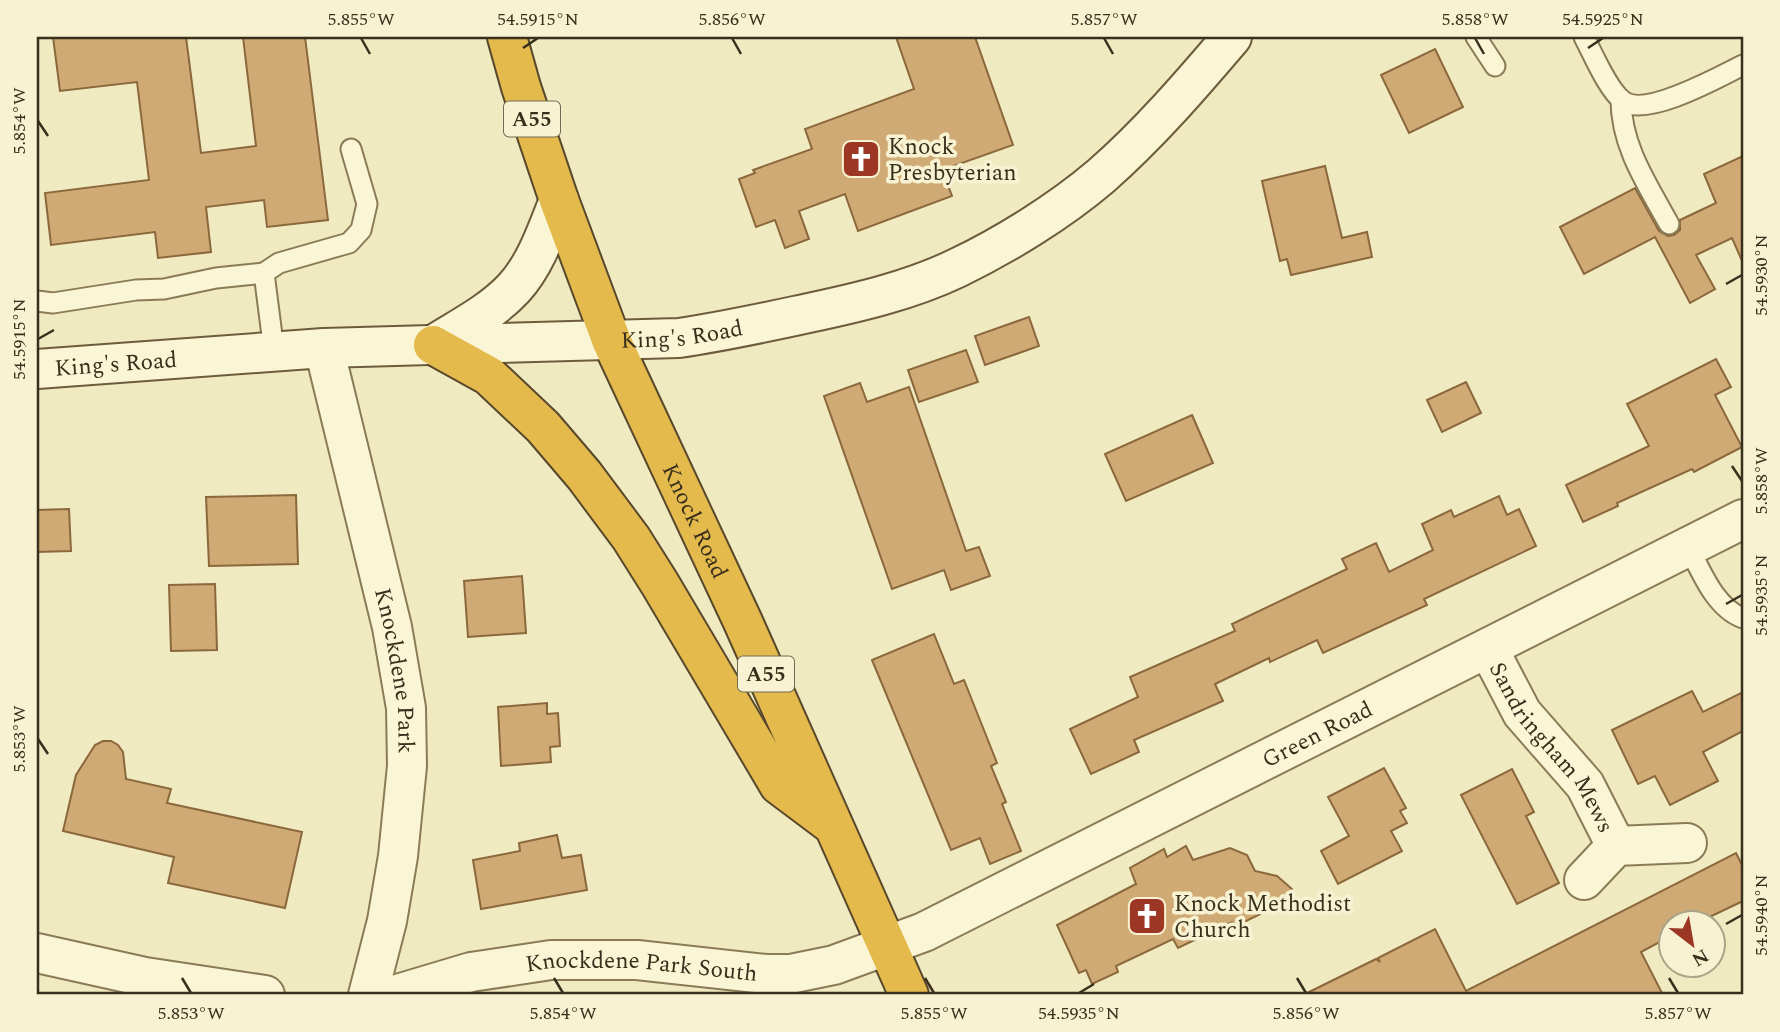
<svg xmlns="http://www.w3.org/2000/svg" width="1780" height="1032" viewBox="0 0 1780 1032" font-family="Spectral,serif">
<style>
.building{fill:#d0aa75;stroke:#8b683c;stroke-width:2}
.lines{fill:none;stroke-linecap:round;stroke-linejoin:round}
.lane-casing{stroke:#8a7b57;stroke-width:23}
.street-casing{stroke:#8a7b57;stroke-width:42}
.secondary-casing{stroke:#6c5c3b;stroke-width:42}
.highway-casing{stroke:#58482c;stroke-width:42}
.lane{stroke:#faf5d4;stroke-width:19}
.street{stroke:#faf5d4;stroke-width:38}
.secondary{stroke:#faf5d4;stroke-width:38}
.highway{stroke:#e4ba4d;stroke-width:38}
.ticks{fill:none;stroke:#392f1d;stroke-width:2.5}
.labels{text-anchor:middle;stroke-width:7;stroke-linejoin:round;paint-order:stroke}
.shield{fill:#f7f2d1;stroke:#726a53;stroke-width:2}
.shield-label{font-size:21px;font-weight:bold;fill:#392f1d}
.poi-label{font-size:23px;fill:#392f1d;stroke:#f7f2d1;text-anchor:start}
.street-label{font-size:23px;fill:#392f1d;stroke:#f7f2d1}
.neatline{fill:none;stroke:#392f1d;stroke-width:2.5}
.ticks-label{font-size:18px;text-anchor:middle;fill:#392f1d}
</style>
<rect width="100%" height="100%" fill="#f0eac1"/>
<g class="building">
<path d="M53 37H186L201 153 256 146 243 37H305L328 220 267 227 264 200 206 207 211 252 158 258 155 232 51 245 45 193 149 180 137 82 60 91Z"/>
<path d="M896 37H975L1013 145 942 170 952 196 858 231 845 194 799 211 809 239 785 248 775 220 756 227 739 179 755 173 753 170 812 149 805 129 914 89Z"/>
<path d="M1435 49 1463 107 1409 133 1381 75Z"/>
<path d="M1743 156V263L1732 238 1696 255 1715 289 1690 303 1655 237 1584 274 1560 227 1635 188 1659 231 1668 236 1674 235 1680 230V220L1716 203 1704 174Z"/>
<path d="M1325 166 1342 238 1367 232 1372 257 1291 275 1287 259 1280 261 1262 181Z"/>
<path d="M1029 317 1039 346 985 365 975 336Z"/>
<path d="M966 350 978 382 919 402 908 370Z"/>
<path d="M1716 359 1731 387 1715 395 1742 447 1694 472 1692 469 1617 503 1618 506 1583 522 1566 485 1649 446 1627 404Z"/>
<path d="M1466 382 1481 413 1442 432 1427 400Z"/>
<path d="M860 383 867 402 909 387 966 551 979 547 990 576 951 590 944 570 892 589 824 396Z"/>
<path d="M1192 415 1213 463 1126 501 1105 454Z"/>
<path d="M296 495 298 564 209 566 206 497Z"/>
<path d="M1499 496 1507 515 1519 509 1536 546 1424 599 1427 605 1323 653 1317 640 1270 662 1269 658 1215 684 1223 701 1134 740 1139 752 1091 774 1070 729 1138 697 1130 677 1235 631 1232 624 1347 569 1342 559 1376 543 1389 572 1433 550 1422 524 1451 510 1454 517Z"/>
<path d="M69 509 71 551 37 552V510Z"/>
<path d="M522 576 526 633 468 637 464 581Z"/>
<path d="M215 584 217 650 171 651 169 585Z"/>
<path d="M934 634 954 684 964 680 997 763 991 766 1006 802 1002 804 1021 851 990 864 980 838 951 850 872 660Z"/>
<path d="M1692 691 1703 712 1743 692V731L1703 752 1718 781 1670 805 1655 776 1638 784 1612 730Z"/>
<path d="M547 703V714L558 713 560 746 550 747 551 762 501 766 498 707Z"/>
<path d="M103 741H111L118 745 123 752 126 779 171 789 167 803 302 832 285 908 168 883 174 857 63 831 76 775 95 745Z"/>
<path d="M1384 768 1406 808 1400 811 1407 823 1391 831 1402 851 1338 884 1321 851 1349 836 1328 797Z"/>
<path d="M1512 769 1534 812 1526 816 1559 883 1517 904 1461 795Z"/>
<path d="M557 835 562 858 581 855 587 890 481 909 473 860 520 851 519 843Z"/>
<path d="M1186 846 1193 860 1230 848 1247 855 1255 871 1277 876 1292 889 1279 905 1234 927 1232 922 1178 948 1173 939 1116 966 1118 972 1092 984 1086 970 1079 973 1057 925 1136 884 1130 868 1164 849 1167 857Z"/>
<path d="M1736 853 1743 867V901L1697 923H1671V936L1641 952 1663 995H1303L1376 959 1380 962 1378 958 1435 929 1466 991Z"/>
</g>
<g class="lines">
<g class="lane-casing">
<g id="lane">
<path d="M1476 37 1495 66"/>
<path d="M1584 37C1593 54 1608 90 1623 101 1646 118 1719 77 1743 65"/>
<path d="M1621 100C1621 146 1647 184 1669 224"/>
<path d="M37 301 53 303 136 290 164 289 216 278 264 273"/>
<path d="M274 351 264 273 279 263 349 243 361 230 367 204 351 149"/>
<path d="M1688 546C1701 571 1715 608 1743 618"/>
</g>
</g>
<g class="street-casing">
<g id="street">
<path id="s1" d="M324 348 392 627 406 708 407 766 398 856 387 921 368 995"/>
<path id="s2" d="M1488 648 1522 713 1585 785 1616 846"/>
<path d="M1584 880 1616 846 1687 843"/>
<path d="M37 953 145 977 265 995"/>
<path id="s3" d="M394 995 471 972 551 960H637L766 974H790L834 965 924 932 1743 519"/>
</g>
</g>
<g class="secondary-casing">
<g id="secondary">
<path d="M433 345C460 328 492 312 514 288 536 264 547 230 559 200"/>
<path id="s4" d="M37 369 324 348 679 338C721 332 762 323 804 314 856 303 909 291 957 268 1005 245 1060 211 1101 176 1149 134 1191 85 1232 37"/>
</g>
</g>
<g class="highway-casing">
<g id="highway">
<path id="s5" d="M507 37 521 87 559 200 612 342 743 622 909 995"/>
<path d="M433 345 489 376 543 427 584 475 631 538 660 584 779 785 831 824"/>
</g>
</g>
<use href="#lane" class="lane"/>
<use href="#street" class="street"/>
<use href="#secondary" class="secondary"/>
<use href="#highway" class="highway"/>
</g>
<path class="ticks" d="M361 38 370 54M732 38 741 54M1104 38 1113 54M1475 38 1484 54M523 48 538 38M1588 48 1603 38M38 121 48 136M1726 284 1742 275M38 339 54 330M1732 466 1742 481M1726 604 1742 595M38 739 48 754M1726 924 1742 915M182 978 191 993M554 978 563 993M925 978 934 993M1297 978 1306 993M1669 978 1678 993M1079 993 1094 984"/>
<defs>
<g id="church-square" transform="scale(2.0125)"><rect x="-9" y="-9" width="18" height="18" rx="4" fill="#9c3725" stroke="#f7f2d1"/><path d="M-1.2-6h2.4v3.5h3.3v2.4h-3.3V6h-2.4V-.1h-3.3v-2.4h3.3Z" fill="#fff"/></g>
</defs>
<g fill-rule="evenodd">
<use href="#church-square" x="861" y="159"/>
<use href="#church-square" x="1147" y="916"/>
</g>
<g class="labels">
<g class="shield">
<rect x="504" y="101.5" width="56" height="35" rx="5"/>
<rect x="738" y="656.5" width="56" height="35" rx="5"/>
</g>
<g class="shield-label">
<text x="532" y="126">A55</text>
<text x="766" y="681">A55</text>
</g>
<g class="poi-label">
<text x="888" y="154">Knock<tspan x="888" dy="26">Presbyterian</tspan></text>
<text x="1174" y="911">Knock Methodist<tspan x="1174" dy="26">Church</tspan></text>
</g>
<g class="street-label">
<text dy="8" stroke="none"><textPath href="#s4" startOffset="646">King's Road</textPath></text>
<text dy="8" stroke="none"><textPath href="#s4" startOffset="79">King's Road</textPath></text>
<text dy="8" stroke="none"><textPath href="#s5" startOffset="520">Knock Road</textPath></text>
<text dy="8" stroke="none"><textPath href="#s1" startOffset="331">Knockdene Park</textPath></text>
<text dy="8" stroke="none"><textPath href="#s3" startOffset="982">Green Road</textPath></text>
<text dy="8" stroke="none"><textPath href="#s2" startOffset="119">Sandringham Mews</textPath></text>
<text dy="8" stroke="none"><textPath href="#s3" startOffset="252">Knockdene Park South</textPath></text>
</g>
</g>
<rect width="1780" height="1032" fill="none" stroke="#f7f2d1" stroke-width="77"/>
<g transform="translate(1692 944) rotate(149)"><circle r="33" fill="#f7f2d1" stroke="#aba489" stroke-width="2"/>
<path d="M0-5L12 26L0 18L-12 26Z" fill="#9c3725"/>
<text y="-10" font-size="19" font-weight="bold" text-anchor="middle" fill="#392f1d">N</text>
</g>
<rect x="38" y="38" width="1704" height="955" class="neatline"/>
<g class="ticks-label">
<text x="361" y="25">5.855°W</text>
<text x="538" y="25">54.5915°N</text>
<text x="732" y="25">5.856°W</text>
<text x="1104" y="25">5.857°W</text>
<text x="1475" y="25">5.858°W</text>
<text x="1603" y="25">54.5925°N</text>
<text transform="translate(19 121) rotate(-90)" y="6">5.854°W</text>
<text transform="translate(1761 275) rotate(-90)" y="6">54.5930°N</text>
<text transform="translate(19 339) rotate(-90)" y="6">54.5915°N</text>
<text transform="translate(1761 481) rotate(-90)" y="6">5.858°W</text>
<text transform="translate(1761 595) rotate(-90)" y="6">54.5935°N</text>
<text transform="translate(19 739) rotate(-90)" y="6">5.853°W</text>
<text transform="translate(1761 915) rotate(-90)" y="6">54.5940°N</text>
<text x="191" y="1019">5.853°W</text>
<text x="563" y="1019">5.854°W</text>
<text x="934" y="1019">5.855°W</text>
<text x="1079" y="1019">54.5935°N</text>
<text x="1306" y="1019">5.856°W</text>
<text x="1678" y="1019">5.857°W</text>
</g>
</svg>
